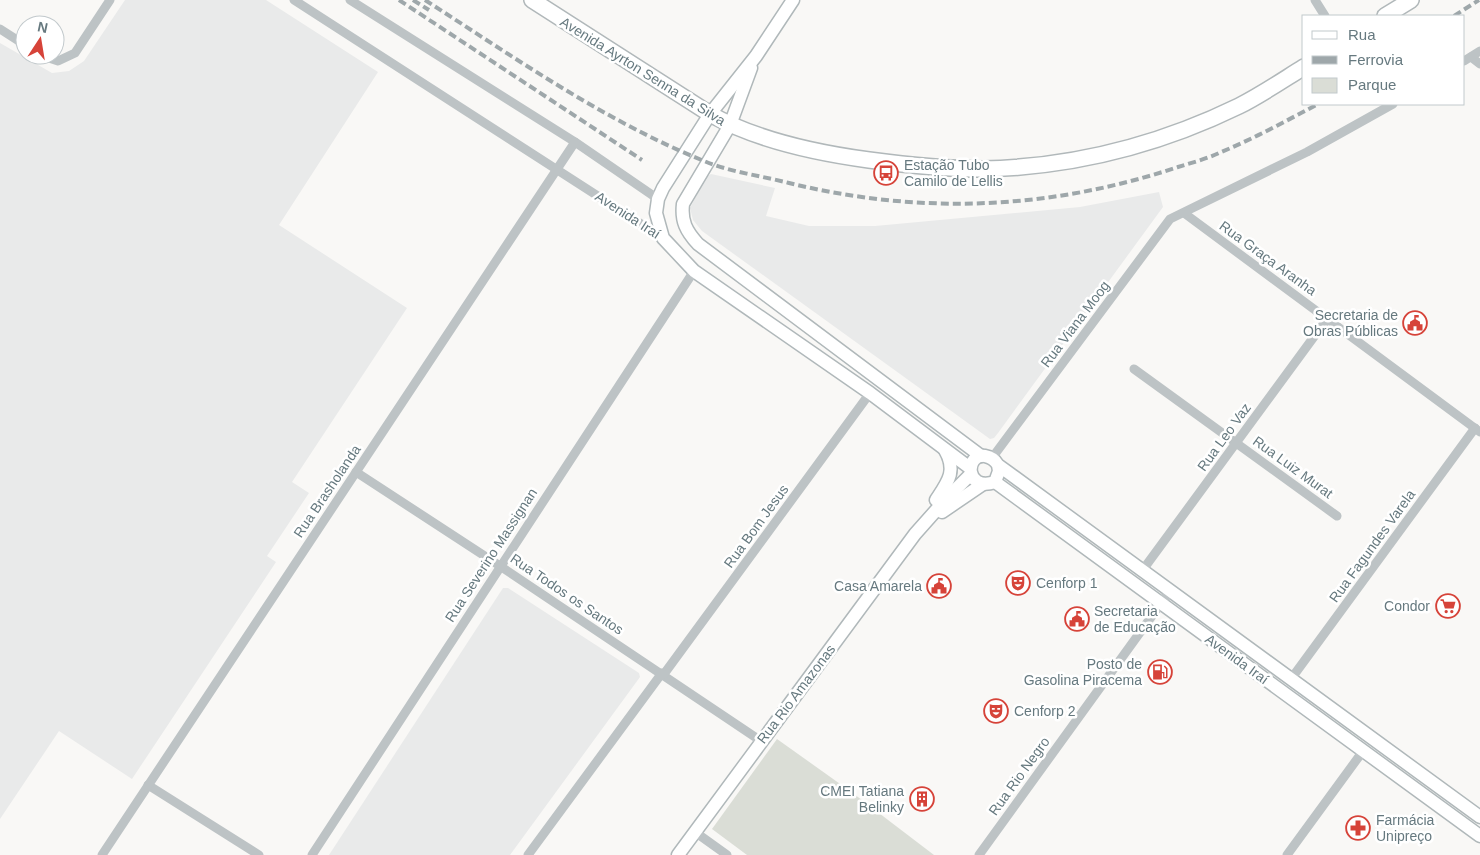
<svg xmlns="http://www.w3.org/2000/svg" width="1480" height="855" viewBox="0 0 1480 855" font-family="Helvetica,sans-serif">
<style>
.built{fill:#e9eaea}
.green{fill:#daddd6}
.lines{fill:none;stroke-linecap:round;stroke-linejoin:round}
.secondary-casing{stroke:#b0b8ba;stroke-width:15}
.primary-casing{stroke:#b1b8ba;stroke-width:18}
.minor{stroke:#bdc3c5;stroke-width:9}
.secondary{stroke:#fff;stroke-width:12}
.primary{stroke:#fff;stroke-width:15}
.rail{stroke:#9ea7aa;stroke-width:4;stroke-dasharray:8 4;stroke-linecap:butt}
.labels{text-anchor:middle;stroke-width:5;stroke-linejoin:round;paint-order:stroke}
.street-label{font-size:14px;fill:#66797f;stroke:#fff}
.poi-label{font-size:14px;fill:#66797f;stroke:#fff;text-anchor:start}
</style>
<rect width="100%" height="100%" fill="#f9f8f6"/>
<g class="built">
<path d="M125 0H266L378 72 279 225 407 308 292 482 309 493 267 556 276 562 132 779 59 731 0 819V43L52 73 69 71 84 61Z"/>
<path d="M711 174 775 188 766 216 809 226H875L1080 207 1159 192 1163 207 998 433 994 438 990 439 702 231 693 220 690 208 706 177Z"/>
<path d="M503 588H508L639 673 640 677 510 855H329Z"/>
</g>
<path class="green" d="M777 739 850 791 934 855H747L712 829Z"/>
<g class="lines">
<g class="secondary-casing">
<g id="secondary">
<path d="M793 0 756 56 710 114 663 188 658 199 656 213 663 238 694 271 870 393 970 468"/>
<path d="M751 68 730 125 683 204C681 221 686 231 698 244L981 456"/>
<path d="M998 465 999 471 995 482C964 492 965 453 985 456 991 457 995 460 998 465L1480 817"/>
<path d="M995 482 1480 836"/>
<path d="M936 500C948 482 957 471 945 450"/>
<path d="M942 512 983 484"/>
<path d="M678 855 915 534 947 498 971 474"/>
</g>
</g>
<g class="primary-casing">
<g id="primary">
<path d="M532 0 710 114C756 140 817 153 869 160 907 165 945 169 983 169 1072 167 1159 145 1239 106 1261 95 1283 80 1304 67"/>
<path d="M1385 16 1411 0"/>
</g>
</g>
<g class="minor">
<path d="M294 0 663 238"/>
<path d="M350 0 575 142 658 199"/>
<path d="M1315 0 1325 16"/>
<path d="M0 29 25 45"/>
<path d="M40 55 58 61 75 53 110 0"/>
<path d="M1471 57 1480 64"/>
<path d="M1464 61 1480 51"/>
<path d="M1184 213 1480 432"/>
<path d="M1134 369 1337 516"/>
<path d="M992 458 1170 219 1307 152 1393 104"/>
<path d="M356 472 500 566 761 741"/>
<path d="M1142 571 1327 319"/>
<path d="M664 674 870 393"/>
<path d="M1291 679 1475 428"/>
<path d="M148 785 259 855"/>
<path d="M695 832 727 855"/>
<path d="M102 855 575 142"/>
<path d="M312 855 694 271"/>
<path d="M528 855 662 673"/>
<path d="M979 855 1170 591"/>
<path d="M1287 855 1363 751"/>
</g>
<use href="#secondary" class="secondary"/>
<use href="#primary" class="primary"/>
<g class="rail">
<path d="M399 0 642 160"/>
<path d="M413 0 429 10"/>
<path d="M425 0C515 58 605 121 704 161 730 172 762 176 789 183 920 215 1049 210 1178 167 1191 163 1206 159 1219 153 1253 139 1286 121 1318 104"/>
<path d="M1454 16 1479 0"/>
</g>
</g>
<defs>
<g id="bus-ring" transform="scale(1.25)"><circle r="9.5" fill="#fff" stroke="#d64339" stroke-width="1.5"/><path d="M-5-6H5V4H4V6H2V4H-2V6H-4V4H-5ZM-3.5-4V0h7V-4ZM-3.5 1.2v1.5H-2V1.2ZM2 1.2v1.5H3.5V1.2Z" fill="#d64339"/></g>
<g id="civic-ring" transform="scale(1.25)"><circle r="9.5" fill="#fff" stroke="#d64339" stroke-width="1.5"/><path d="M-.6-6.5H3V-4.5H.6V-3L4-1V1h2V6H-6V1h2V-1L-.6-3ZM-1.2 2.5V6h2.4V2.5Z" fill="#d64339"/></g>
<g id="theatre-ring" transform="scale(1.25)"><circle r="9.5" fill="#fff" stroke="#d64339" stroke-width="1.5"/><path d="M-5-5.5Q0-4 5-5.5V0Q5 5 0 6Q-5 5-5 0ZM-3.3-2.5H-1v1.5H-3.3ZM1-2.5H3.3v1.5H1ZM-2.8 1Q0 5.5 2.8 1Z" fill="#d64339"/></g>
<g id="supermarket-ring" transform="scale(1.25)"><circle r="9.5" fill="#fff" stroke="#d64339" stroke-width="1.5"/><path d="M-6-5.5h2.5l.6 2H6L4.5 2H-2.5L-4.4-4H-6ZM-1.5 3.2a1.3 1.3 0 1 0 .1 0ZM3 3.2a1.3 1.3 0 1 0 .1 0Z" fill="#d64339"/></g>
<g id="fuel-ring" transform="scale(1.25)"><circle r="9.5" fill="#fff" stroke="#d64339" stroke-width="1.5"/><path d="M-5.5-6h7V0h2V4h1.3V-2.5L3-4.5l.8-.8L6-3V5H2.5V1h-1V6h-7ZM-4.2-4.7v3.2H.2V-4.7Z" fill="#d64339"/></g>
<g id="building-ring" transform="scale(1.25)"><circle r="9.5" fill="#fff" stroke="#d64339" stroke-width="1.5"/><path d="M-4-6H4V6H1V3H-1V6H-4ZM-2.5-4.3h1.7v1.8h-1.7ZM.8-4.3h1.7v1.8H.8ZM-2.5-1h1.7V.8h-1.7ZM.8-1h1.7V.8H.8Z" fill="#d64339"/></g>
<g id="pharmacy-ring" transform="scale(1.25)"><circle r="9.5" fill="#fff" stroke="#d64339" stroke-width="1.5"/><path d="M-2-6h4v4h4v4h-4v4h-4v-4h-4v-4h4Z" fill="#d64339"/></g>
</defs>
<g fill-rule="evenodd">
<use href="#bus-ring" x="886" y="173"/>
<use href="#civic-ring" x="1415" y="323"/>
<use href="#theatre-ring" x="1018" y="583"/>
<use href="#civic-ring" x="939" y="586"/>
<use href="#supermarket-ring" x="1448" y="606"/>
<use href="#civic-ring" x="1077" y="619"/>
<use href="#fuel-ring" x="1160" y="672"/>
<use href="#theatre-ring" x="996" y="711"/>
<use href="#building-ring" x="922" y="799"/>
<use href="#pharmacy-ring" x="1358" y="828"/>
</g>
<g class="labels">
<g class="street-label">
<text transform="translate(643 71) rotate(32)" y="5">Avenida Ayrton Senna da Silva</text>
<text transform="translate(628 215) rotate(33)" y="5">Avenida Iraí</text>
<text transform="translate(1268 258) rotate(36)" y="5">Rua Graça Aranha</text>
<text transform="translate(1075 324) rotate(-53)" y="5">Rua Viana Moog</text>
<text transform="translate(1224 437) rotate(-54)" y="5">Rua Leo Vaz</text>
<text transform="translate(1293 467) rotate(36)" y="5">Rua Luiz Murat</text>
<text transform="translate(327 491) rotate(-56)" y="5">Rua Brasholanda</text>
<text transform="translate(756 526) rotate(-54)" y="5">Rua Bom Jesus</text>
<text transform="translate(1372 546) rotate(-54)" y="5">Rua Fagundes Varela</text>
<text transform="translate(491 555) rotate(-57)" y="5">Rua Severino Massignan</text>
<text transform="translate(567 594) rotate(34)" y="5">Rua Todos os Santos</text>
<text transform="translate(1237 659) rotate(36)" y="5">Avenida Iraí</text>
<text transform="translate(796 694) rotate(-53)" y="5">Rua Rio Amazonas</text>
<text transform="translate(1019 776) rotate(-54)" y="5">Rua Rio Negro</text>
</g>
<g class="poi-label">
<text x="904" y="170">Estação Tubo<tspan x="904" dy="16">Camilo de Lellis</tspan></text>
<text x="1398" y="320" text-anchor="end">Secretaria de<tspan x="1398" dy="16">Obras Públicas</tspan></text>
<text x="1036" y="588">Cenforp 1</text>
<text x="922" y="591" text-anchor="end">Casa Amarela</text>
<text x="1430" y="611" text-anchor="end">Condor</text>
<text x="1094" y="616">Secretaria<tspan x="1094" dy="16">de Educação</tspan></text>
<text x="1142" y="669" text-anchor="end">Posto de<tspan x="1142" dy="16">Gasolina Piracema</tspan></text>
<text x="1014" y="716">Cenforp 2</text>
<text x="904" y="796" text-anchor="end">CMEI Tatiana<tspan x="904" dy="16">Belinky</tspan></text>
<text x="1376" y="825">Farmácia<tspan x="1376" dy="16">Unipreço</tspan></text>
</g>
</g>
<rect x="1302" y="15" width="162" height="90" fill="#ffffff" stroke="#c2c9cc"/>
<rect x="1312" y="31" width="25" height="8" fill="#ffffff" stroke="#c2c9cc"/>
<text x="1348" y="40" font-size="15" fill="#66797f">Rua</text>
<rect x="1312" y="56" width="25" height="8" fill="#9ea7aa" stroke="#c2c9cc"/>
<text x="1348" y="65" font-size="15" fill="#66797f">Ferrovia</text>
<rect x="1312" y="78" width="25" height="15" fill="#daddd6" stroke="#c2c9cc"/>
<text x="1348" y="90" font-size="15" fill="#66797f">Parque</text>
<g transform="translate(40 40) rotate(12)"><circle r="24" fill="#ffffff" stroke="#c2c9cc"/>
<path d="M0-4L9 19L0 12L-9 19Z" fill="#d64339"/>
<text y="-8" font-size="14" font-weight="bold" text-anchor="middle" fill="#66797f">N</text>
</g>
</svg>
